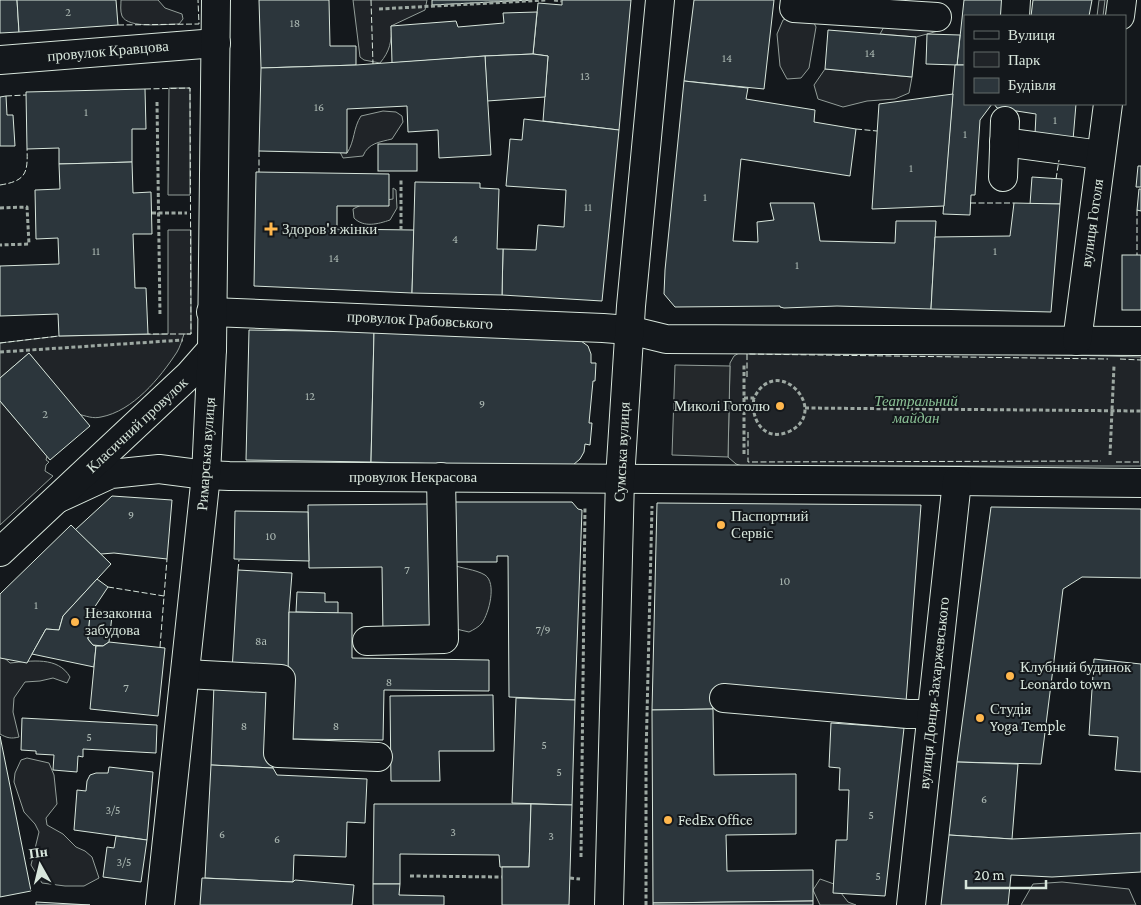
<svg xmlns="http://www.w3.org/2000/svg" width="1141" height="905" viewBox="0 0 1141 905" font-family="'Crimson Pro',serif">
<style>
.green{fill:#202428;stroke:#939e99}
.parking{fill:#24282b;stroke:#939e99}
.building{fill:#2c363c;stroke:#d8e6dc}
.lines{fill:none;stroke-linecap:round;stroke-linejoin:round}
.minor-casing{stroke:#d8e6dc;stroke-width:30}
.major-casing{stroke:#d8e6dc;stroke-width:30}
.path{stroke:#9da8a2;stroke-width:3;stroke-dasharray:4 2.5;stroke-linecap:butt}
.minor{stroke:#14181c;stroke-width:28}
.major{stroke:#14181c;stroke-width:28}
.fence{stroke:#d8e6dc;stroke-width:1;stroke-dasharray:6 2.5;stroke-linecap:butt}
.poi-dot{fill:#ffb74d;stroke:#14181c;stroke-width:2}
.labels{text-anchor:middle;stroke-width:4;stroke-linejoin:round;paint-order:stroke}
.number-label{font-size:12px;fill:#adbab4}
.street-label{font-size:15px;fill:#d8e6dc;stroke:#14181c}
.poi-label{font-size:15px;fill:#d8e6dc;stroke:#14181c;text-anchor:start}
.park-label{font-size:15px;font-style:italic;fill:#8ac095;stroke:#14181c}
</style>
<rect width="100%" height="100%" fill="#14181c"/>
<g class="green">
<path d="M121 0H158L165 8 182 14 183 19 179 24C166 24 128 29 122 16 120 11 121 5 121 0Z"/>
<path d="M353 0H427L425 10 391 26C392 41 390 51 380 63L364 60 360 57Z"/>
<path d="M1099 0H1105L1103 16H1097Z"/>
<path d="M798 15 812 19 816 27 809 68 801 78 787 79 780 66 777 34 783 20Z"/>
<path d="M938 23V31L916 37 880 34 885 25Z"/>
<path d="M825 69 912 77 909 93 895 99 867 101 843 107 818 99 814 85Z"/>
<path d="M169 88H190V195H168Z"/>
<path d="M383 111 396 112 402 116 403 122 392 139C380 142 368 143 363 156L343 158 340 152 347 153C355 141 353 128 361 116Z"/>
<path d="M393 188 396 190 397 208 390 220C378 224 364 228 354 218L353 209 365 203 393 199Z"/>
<path d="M168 230H191V334H184C182 340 180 347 177 352 160 378 133 411 101 417 93 419 86 416 78 414L29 353 0 378V343L59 336 168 334Z"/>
<path d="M739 353 1027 354 1141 357V466H742L736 464 728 457 730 363 734 356Z"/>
<path d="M0 401 47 456 46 460 49 462 46 465 45 471 53 476 0 525Z"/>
<path d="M451 564C462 569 475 569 485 575 497 583 489 613 482 623 479 627 473 630 469 632L456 629Z"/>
<path d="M0 654 10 663C31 661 58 656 70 677L67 683 53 678 40 681 25 682 14 698 13 712 19 737C11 739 7 738 0 734Z"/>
<path d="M27 758 49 763 54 775 57 804 46 818 47 825 63 834 76 847 85 851 92 857 99 878 84 886H65L42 883 31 865 39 832 35 824 24 812 14 782 15 773 21 760Z"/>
<path d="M820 879 834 884 848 902 856 905H820L813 890Z"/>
<path d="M1062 882 1129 889 1136 905H1021L1033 884Z"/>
</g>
<path class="parking" d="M675 365 730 366 728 457 672 455Z"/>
<g class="building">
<path d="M0 0H17L19 32 0 33Z"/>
<path d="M17 0H116L118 25 19 32Z"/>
<path d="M259 0H329L330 46H356V65L261 68Z"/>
<path d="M432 0H532L432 5Z"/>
<path d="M562 0H631L619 130 543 121 548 56 533 54 538 3 562 5Z"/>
<path d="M694 0H774L764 89 684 81Z"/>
<path d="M964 0H1006L1004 16H965V65H957Z"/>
<path d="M1033 0H1092L1089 16H1031Z"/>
<path d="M537 12 533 54 485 56 392 63 391 26 456 21 458 27 504 23 503 13Z"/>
<path d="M828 30 916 37 912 77 825 69Z"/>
<path d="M927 34 960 35 957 65 926 64Z"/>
<path d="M533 54 548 56 545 97 487 101 485 56Z"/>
<path d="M485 56 491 155 439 158 438 130 408 132 407 106 347 109V153L259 151 261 68 356 65Z"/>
<path d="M955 65H965V104H992L980 120 975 195H971L970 215 943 214Z"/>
<path d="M684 81 748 88 746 99 815 110 814 122 856 129 850 176 741 159 733 241 758 242 757 222 774 220 770 203H814L820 241 895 243 896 221H936L931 309 837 306 784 308 780 307V306L675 307 664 294 665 270Z"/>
<path d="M145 89 146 129H132V162L59 164V148L27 149 26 92Z"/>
<path d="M953 94 944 206 872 209 879 104Z"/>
<path d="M6 96 7 115H13L15 146H0V97Z"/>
<path d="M994 104H1076L1073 140 1035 134 1036 114 997 108Z"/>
<path d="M524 119 619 130 602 301 502 295 503 249 536 250 538 225 564 227 566 190 506 186 510 139 522 140Z"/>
<rect x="378" y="144" width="39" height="27"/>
<path d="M132 162 133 193 151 192 152 234H133L135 288H146L148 334 59 336 58 314 0 316V266L59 264 58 238 36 239 35 190 60 189 59 164Z"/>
<path d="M1138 166H1141V187H1136Z"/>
<path d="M256 172 389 174V206H337V229L414 230 412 293 254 286Z"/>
<path d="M1032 177 1062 179 1060 204H1030Z"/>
<path d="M415 182 480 183V188L499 189 497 249H503L502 295 412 293Z"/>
<path d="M1139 189H1141V211L1137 210Z"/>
<path d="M1014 203 1060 204 1051 312 931 309 935 237 1010 236Z"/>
<rect x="1122" y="255" width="19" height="55"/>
<path d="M249 330 374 332 371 462 246 460Z"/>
<path d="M374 332 571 339 581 341 588 346 591 354V363H596L595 381H593L589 423H592L590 445 585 444 584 452 580 459 573 465 555 467 371 462Z"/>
<path d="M29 353 90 426 50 460 0 401V378Z"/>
<path d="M112 496 172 500 167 559 114 553 101 554 75 530Z"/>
<path d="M451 502H572L578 509 582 510 575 700 509 697 508 556H497V562H450Z"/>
<path d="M657 503 921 505 904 728 858 725V697L713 690V709L652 710Z"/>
<path d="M430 504 432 626H400V635H383L382 567 309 568 308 505Z"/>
<path d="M991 507 1141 509V578L1082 577 1063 589 1041 764 957 762Z"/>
<path d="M235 511 308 512 309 561 234 559Z"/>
<path d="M71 525 111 564 63 616 59 630 46 629 27 663 0 658V594Z"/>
<path d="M238 570 292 573 289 612V674L232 671Z"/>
<path d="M97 579 108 587 90 614 88 639 93 645 96 646 94 667 32 654 46 629 59 630 63 616Z"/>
<path d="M297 592 325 593V602H338V613L296 612Z"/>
<path d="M97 610 107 611 112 616 109 642 103 646 93 645 88 639 90 614Z"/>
<path d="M289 612 352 613V658L489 660V691L384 690 383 740 287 739Z"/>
<path d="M109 642 165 648 158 716 90 709 96 646H103Z"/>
<path d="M1094 659 1141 664V772L1115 770 1118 737 1089 735Z"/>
<path d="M214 684 276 687 273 768 211 765Z"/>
<path d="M493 695 494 751H439L440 781H391L390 696Z"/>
<path d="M516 698 575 700 572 805 512 803Z"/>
<path d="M713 709 714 775 796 774V834L726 835 727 871 813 870V901L653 903 652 710Z"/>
<path d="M22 718 157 725 156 753 83 749V757L78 756 77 772 53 770 54 755 36 754V751L21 750Z"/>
<path d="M831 723 904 728 885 896 833 893 836 840H847L849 790H839L840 768 829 767Z"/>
<path d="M0 736 31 891 0 897Z"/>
<path d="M957 762 1018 764 1012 839 949 835Z"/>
<path d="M211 765 273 768 277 775 367 779 365 823 347 822 346 857 294 855 293 882 205 878Z"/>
<path d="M109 767 153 772 147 840 74 830 77 790 86 791 87 781 90 775 96 773H108Z"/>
<path d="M374 804H531L529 867H500L499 855 400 854V884H373Z"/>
<path d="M531 804 572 805 569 905H502V867H529Z"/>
<path d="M1141 833V872L1052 877 1011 875 1008 905H941L949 835 1012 839Z"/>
<path d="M116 836 147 840 141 882 103 877 107 847 114 848Z"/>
<path d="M202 878 293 882 295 880 354 885 352 905H200Z"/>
<path d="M373 884H400L399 895 444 896V905H373Z"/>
<path d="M813 901V905H653V903Z"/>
<path d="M36 902 90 905H36Z"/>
</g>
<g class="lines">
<g class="minor-casing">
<g id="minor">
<path d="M795 0 794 8 937 17"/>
<path d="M1015 16 1016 0"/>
<path d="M1120 16 1122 0"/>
<path d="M0 60 216 43"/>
<path d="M1004 142 1101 155"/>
<path d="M1003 177 1005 121"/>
<path d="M211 312 603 328 629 330 666 339 1141 341"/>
<path d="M1077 341 1108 104"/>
<path d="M59 498 111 474 159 469 206 475 229 476 957 481 1141 483"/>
<path d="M0 552 189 375 212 349"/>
<path d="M367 641 444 639 441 477"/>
<path d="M186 674 281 679 278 753 378 757"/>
<path d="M724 698 908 714H931"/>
<path d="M160 905 206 475 212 349 216 0"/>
<path d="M911 905 957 481"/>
</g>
</g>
<g class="major-casing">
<path id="major" d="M609 905 620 479 631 306 660 0"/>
</g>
<g class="path">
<path d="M554 0 562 1"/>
<path d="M379 9 546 0"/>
<path d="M157 102 160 316"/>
<path d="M0 208 27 207 29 244 0 245"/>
<path d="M152 213H187"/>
<path d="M401 230V178"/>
<path d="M0 352 183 340"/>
<path d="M744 398H754C777 351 833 412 788 432 764 442 750 419 754 398"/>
<path d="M805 408 1141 411"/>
<path d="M744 454V365"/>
<path d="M1110 455 1114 366"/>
<path d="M581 857 585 506"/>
<path d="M410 876 502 877"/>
<path d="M570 878 580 879"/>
<path d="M646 905V757L652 506"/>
</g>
<use href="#minor" class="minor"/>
<use href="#major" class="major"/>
<g class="fence">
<path d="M371 0 373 64"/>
<path d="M118 25 199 24 198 0"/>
<path d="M145 89 190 88 191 334H148"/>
<path d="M6 96 26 95"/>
<path d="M856 129 877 131"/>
<path d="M259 151V172"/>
<path d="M1056 179 1059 160"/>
<path d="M0 185C26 181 28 173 27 149"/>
<path d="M970 203H1014"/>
<path d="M1137 210V255"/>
<path d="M0 343 59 336"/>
<path d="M1120 359 1141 360"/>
<path d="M747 377V354L1108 359"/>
<path d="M748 432V462L1101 461"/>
<path d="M1116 462H1141"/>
<path d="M238 570 239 560"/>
<path d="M108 587 164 596"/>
<path d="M160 647 167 559"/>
</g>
</g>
<g class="poi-dot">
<path d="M268.5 221.5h5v5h5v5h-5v5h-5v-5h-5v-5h5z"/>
<circle cx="780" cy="406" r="5"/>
<circle cx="721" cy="525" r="5"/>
<circle cx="75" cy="622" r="5"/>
<circle cx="1010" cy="676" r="5"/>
<circle cx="980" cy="718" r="5"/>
<circle cx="668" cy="820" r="5"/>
</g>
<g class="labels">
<g class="number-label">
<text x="68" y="16">2</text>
<text x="295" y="27">18</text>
<text x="870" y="57">14</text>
<text x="727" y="62">14</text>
<text x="585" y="80">13</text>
<text x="319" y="111">16</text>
<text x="86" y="116">1</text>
<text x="1055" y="124">1</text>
<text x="965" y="138">1</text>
<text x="911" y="172">1</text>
<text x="705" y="201">1</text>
<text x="588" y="211">11</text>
<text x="455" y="243">4</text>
<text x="96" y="255">11</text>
<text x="995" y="255">1</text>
<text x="334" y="262">14</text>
<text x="797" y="269">1</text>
<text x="310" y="400">12</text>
<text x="482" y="408">9</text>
<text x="45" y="418">2</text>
<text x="131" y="519">9</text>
<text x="271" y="540">10</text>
<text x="407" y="574">7</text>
<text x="785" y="585">10</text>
<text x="36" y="609">1</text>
<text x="543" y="634">7/9</text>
<text x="261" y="645">8а</text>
<text x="389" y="686">8</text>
<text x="126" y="692">7</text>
<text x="244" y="730">8</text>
<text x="336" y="730">8</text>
<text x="89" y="741">5</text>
<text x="544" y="749">5</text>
<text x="559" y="776">5</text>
<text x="984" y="803">6</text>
<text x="113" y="814">3/5</text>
<text x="871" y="819">5</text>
<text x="453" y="836">3</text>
<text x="222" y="838">6</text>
<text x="551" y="840">3</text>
<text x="277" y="843">6</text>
<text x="124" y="866">3/5</text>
<text x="878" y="880">5</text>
</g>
<g class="street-label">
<text transform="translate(108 51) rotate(-5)" y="5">провулок Кравцова</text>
<text transform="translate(1092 223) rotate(-82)" y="5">вулиця Гоголя</text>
<text transform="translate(420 320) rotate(3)" y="5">провулок Грабовського</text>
<text transform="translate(137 425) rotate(-43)" y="5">Класичний провулок</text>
<text transform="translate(622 452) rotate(-87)" y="5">Сумська вулиця</text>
<text transform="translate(206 454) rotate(-86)" y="5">Римарська вулиця</text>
<text x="413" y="482">провулок Некрасова</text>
<text transform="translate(934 693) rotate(-84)" y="5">вулиця Донця-Захаржевського</text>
</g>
<g class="poi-label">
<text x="282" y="234">Здоров'я жінки</text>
<text x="770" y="411" text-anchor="end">Миколі Гоголю</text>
<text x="731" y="521">Паспортний<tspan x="731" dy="17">Сервіс</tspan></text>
<text x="85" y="618">Незаконна<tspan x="85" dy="17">забудова</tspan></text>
<text x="1020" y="672">Клубний будинок<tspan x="1020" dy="17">Leonardo town</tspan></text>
<text x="990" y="714">Студiя<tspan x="990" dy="17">Yoga Temple</tspan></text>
<text x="678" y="825">FedEx Office</text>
</g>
<g class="park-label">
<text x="916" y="406">Театральний<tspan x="916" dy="17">майдан</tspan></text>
</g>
</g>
<rect x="964" y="15" width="162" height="90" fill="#14181c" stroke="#626a69"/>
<rect x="974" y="31" width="25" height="8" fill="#14181c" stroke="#626a69"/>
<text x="1008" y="40" font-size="15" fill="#d8e6dc">Вулиця</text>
<rect x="974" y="52" width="25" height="15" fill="#202428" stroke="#626a69"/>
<text x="1008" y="65" font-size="15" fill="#d8e6dc">Парк</text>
<rect x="974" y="78" width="25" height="15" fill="#2c363c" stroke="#626a69"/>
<text x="1008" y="90" font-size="15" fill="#d8e6dc">Будівля</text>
<g transform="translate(40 865) rotate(352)" stroke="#14181c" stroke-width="4" paint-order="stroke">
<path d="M0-4L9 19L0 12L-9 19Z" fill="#d8e6dc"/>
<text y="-8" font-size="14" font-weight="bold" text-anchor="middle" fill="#d8e6dc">Пн</text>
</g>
<path d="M966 880v8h80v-8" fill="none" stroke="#d8e6dc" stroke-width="2.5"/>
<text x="974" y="880" font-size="15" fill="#d8e6dc" stroke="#14181c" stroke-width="4" paint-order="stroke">20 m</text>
</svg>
